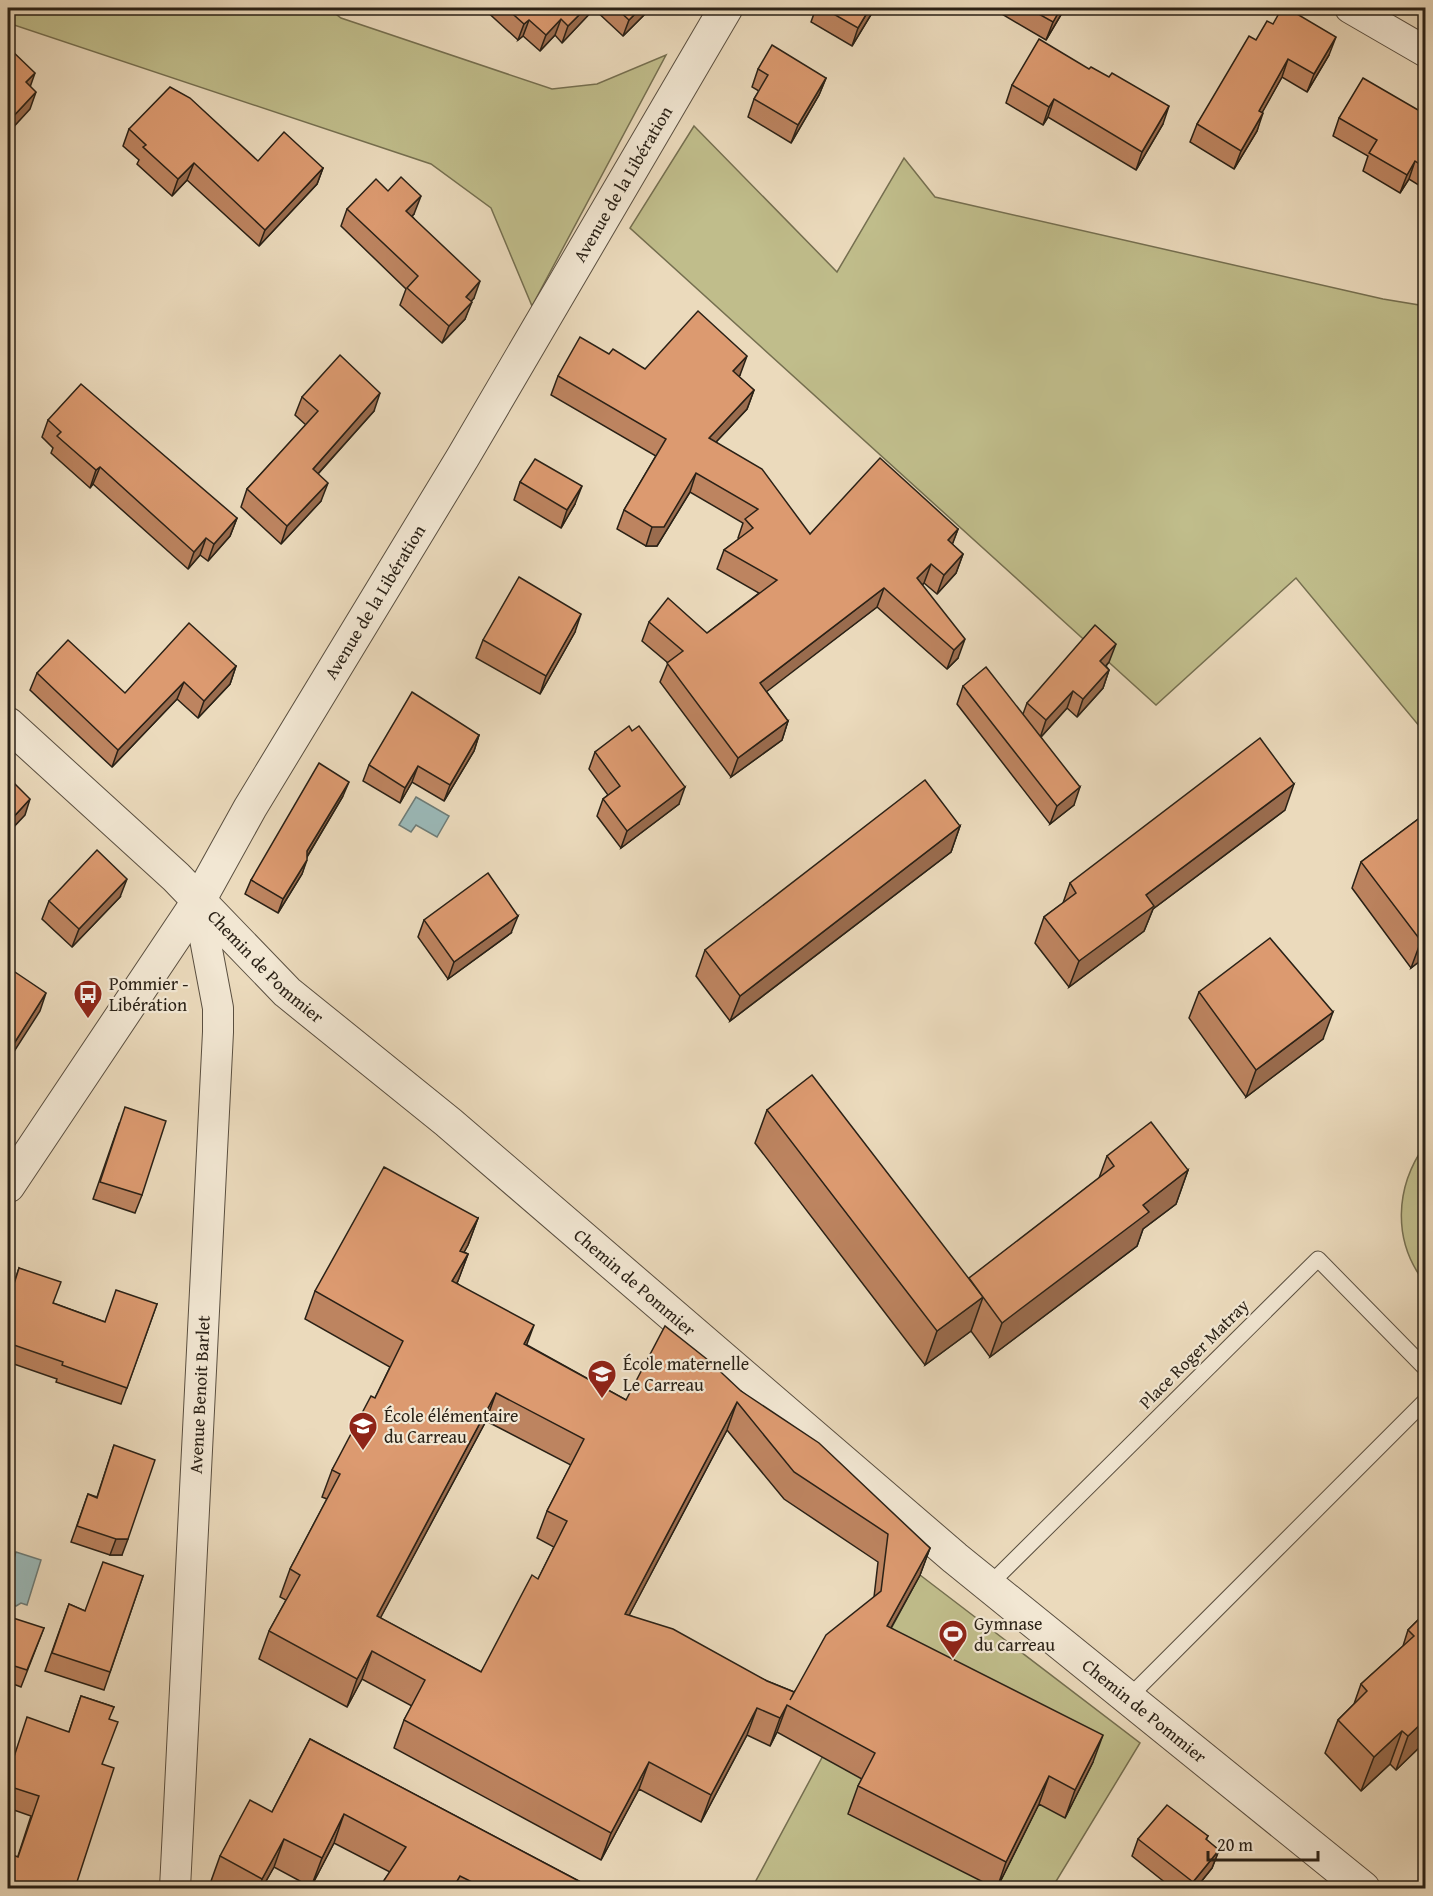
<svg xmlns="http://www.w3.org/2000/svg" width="1433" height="1896" viewBox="0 0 1433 1896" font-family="'Gentium Book Plus',serif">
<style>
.green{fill:#c0bd8b;stroke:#756f50;stroke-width:1.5}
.water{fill:#9bb9b8;stroke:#6e7c77;stroke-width:1.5}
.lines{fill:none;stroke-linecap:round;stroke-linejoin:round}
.service-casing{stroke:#5a4f40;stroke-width:17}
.minor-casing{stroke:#5a4f40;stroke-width:32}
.tertiary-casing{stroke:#5a4f40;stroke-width:35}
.service{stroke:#f2e7d3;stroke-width:15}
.minor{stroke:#f2e7d3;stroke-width:30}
.tertiary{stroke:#f2e7d3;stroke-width:33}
.wall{fill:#bd8460;stroke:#2a2116;stroke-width:1.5;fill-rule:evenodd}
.shaded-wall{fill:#9a6c4e;stroke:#2a2116;stroke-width:1.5}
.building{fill:#dc9a70;stroke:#2a2116;stroke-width:1.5;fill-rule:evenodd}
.labels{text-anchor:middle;stroke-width:4.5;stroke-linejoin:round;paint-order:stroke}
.street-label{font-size:18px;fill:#2a2116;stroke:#f2e7d3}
.poi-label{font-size:18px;fill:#2a2116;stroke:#f2e7d3;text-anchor:start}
</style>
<rect width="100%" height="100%" fill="#ebdabc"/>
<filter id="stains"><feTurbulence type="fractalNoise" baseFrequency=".00333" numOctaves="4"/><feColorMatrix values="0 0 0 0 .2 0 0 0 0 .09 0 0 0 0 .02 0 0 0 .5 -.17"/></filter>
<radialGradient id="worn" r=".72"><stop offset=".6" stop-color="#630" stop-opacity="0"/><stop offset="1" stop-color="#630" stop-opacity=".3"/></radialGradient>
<g class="green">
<path d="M8 8H328L341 18 552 89 597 84 666 55 532 306 491 208 431 164 8 23Z"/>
<path d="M694 126 837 272 904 158 935 197 1383 299 1425 306V733L1296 578 1156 705 630 228Z"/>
<path d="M1425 1145V1283C1392 1241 1395 1187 1425 1145Z"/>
<path d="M920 1575 1140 1743 1052 1888H752Z"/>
</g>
<g class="water">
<path d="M416 797 449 816 437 837 416 825 411 832 399 825Z"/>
<path d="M16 1552 41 1560 27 1605 21 1603 16 1606 8 1601V1577Z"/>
</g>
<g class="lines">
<g class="service-casing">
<g id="service">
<path d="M988 1586 1318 1259 1426 1369"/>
<path d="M1129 1697 1426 1400"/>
</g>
</g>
<g class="minor-casing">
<g id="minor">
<path d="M1350 8 1426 52"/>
<path id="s1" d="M175 1888 218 1032V1008L198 902"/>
</g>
</g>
<g class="tertiary-casing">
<g id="tertiary">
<path id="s2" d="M8 724 176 877 287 992 448 1122 955 1558 1363 1888"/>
<path id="s3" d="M8 1186 198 902 250 808 463 457 726 8"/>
</g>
</g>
<use href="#service" class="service"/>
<use href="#minor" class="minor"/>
<use href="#tertiary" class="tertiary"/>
</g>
<g class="wall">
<path d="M483 8H651L623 36 594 9 562 43 555 35 540 51 523 36 518 40Z"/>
<path d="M816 8H875L852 46 811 22Z"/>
<path d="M1002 8H1065L1046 40 1000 13Z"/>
<path d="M1273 24 1329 55 1307 92 1282 77 1262 112 1257 131 1234 169 1190 142 1197 124 1256 40Z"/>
<path d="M758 69 826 78 819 95 791 143 748 117 754 99 759 91 752 87Z"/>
<path d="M1012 85 1163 124 1136 170 1048 117 1043 125 1006 103Z"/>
<path d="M1425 114V189L1409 179 1400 193 1363 171 1368 156 1333 136 1339 118Z"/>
<path d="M129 129 258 161 323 168 317 184 259 246 187 180 172 196 137 164 139 160 123 146Z"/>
<path d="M388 191 414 214 412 216 474 298 471 301 465 319 442 343 400 305 406 289 341 226 347 209Z"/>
<path d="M609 354 645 369 740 375 739 377 754 390 747 409 716 442 810 534 958 529 952 544 963 554 956 573 937 594 924 583 922 585 958 658 947 669 877 607 766 691 788 721 782 740 731 777 660 682 668 663 642 641 649 622 707 633 759 593 717 569 724 550 739 539 738 538 743 523 690 492 657 546H646L617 529 624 510 656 456 551 395 558 376Z"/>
<path d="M302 397 374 411 318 474 321 501 281 544 241 507 247 489 306 425 295 415Z"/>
<path d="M48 420 237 518 230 536 208 561 200 555 188 569 93 484 90 488 51 453 53 448 42 437Z"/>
<path d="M520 482 575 504 561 528 514 500Z"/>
<path d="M575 632 540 694 476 658 483 640Z"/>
<path d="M1109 662 1106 666 1109 670 1103 688 1077 717 1067 708 1041 737 1074 805 1050 824 957 704 963 686 1023 714 1027 703Z"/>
<path d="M236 666 230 684 198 718 177 699 112 767 30 690 37 673 125 693Z"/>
<path d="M632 731 679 804 621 848 597 816 603 799 608 795 589 769 595 752Z"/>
<path d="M479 735 474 751 444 801 412 782 400 803 363 781 369 765Z"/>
<path d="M343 796 307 857 302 874 278 913 245 894 251 880Z"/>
<path d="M1285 810 1153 909 1144 931 1069 987 1035 943 1044 917 1063 903 1070 883Z"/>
<path d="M1425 814V957L1411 968 1352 888 1361 862Z"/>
<path d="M960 826 951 852 730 1021 696 976 705 950Z"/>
<path d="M120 897 72 947 42 919 49 901Z"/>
<path d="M424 920 511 933 448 979 418 937Z"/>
<path d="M1199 992 1323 1039 1246 1097 1189 1018Z"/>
<path d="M767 1110 969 1279 1099 1178 1107 1156 1188 1170 1176 1204 1143 1229 1137 1246 990 1357 971 1331 925 1365 755 1143Z"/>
<path d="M119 1124 142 1195 135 1213 93 1199Z"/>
<path d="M478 1218 468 1245 464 1252 468 1254 457 1283 527 1345 626 1400 741 1391 930 1548 920 1575 891 1628 1093 1762 1065 1818 1039 1804 997 1888H995L848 1814 858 1786 862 1779 777 1732 770 1746 747 1735 701 1822 639 1789 601 1860 394 1748 404 1720 412 1706 362 1679 347 1707 259 1659 269 1631 286 1600 280 1597 290 1569 327 1499 322 1497 332 1470 375 1398 390 1367 305 1319 315 1291ZM486 1421 571 1465 547 1511 537 1538 554 1547 538 1579 481 1672 380 1618ZM727 1430 784 1499 878 1562 874 1597 794 1692 767 1681 629 1615Z"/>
<path d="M19 1268 53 1303 105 1322 157 1304 121 1404 56 1382 57 1379 8 1362V1301Z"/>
<path d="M114 1445 122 1555H110L71 1542 88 1494 97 1497Z"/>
<path d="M143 1576 104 1690 45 1671 69 1604 85 1611Z"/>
<path d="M1425 1613V1742L1396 1770 1390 1764 1361 1791 1325 1753 1338 1720 1354 1704 1361 1684 1403 1646 1408 1630Z"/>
<path d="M8 1624 44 1628 21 1687 8 1682Z"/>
<path d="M81 1696 114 1707 18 1856 31 1816 8 1808V1773L69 1732Z"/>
<path d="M310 1739 592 1888H379L390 1872 334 1843 311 1887 274 1867 262 1888H218L210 1884 220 1856 272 1812Z"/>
<path d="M1208 1836 1206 1840 1219 1850 1212 1868 1196 1888H1172L1132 1856 1138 1839Z"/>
</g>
<g class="shaded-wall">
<path d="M586 8H595L562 43 568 26Z"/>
<path d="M641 8H651L623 36 629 20Z"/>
<path d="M870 8H875L852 46 858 28Z"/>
<path d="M1061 8H1065L1046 40 1053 22Z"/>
<path d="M561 19 555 35 540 51 546 35Z"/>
<path d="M529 20 523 36 518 40 524 24Z"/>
<path d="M1336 37 1329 55 1307 92 1314 74Z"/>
<path d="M1288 59 1282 77 1253 129 1259 111Z"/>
<path d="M35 73 29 90 26 82Z"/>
<path d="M826 78 819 95 791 143 798 125Z"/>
<path d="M36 92 30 109 8 133V122Z"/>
<path d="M1054 99 1048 117 1043 125 1049 107Z"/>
<path d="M1169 106 1163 124 1136 170 1142 152Z"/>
<path d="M1263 113 1257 131 1234 169 1241 151Z"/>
<path d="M1415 161 1409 179 1400 193 1407 175Z"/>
<path d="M194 163 187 180 172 196 178 179Z"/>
<path d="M323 168 317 184 259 246 265 230Z"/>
<path d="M421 196 414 214 400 228 406 211Z"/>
<path d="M480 281 474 298 460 314 466 297Z"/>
<path d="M472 302 465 319 442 343 449 326Z"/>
<path d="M747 356 740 375 726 390 733 371Z"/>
<path d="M754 390 747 409 702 457 709 438Z"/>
<path d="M380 393 374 411 306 487 313 469Z"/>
<path d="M100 467 93 484 90 488 96 470Z"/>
<path d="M696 473 690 492 657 546H646L652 527Z"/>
<path d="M328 483 321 501 281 544 287 526Z"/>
<path d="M582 486 575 504 561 528 567 510Z"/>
<path d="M237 518 230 536 208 561 214 544Z"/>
<path d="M958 529 951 548 948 540Z"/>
<path d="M206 538 200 555 188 569 194 552Z"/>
<path d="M963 554 956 573 937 594 944 575Z"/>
<path d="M931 564 924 583 910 597 917 578Z"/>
<path d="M884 588 877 607 753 702 760 683Z"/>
<path d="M581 614 575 632 540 694 546 676Z"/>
<path d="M965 639 958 658 947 669 954 650Z"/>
<path d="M1116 644 1109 662 1094 679 1100 661Z"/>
<path d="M236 666 230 684 198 718 204 701Z"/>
<path d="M1109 670 1103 688 1077 717 1083 699Z"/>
<path d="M184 682 177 699 112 767 118 750Z"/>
<path d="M1073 691 1067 708 1040 738 1046 720Z"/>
<path d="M788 721 782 740 731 777 738 758Z"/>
<path d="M479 735 474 751 444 801 450 785Z"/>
<path d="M418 766 412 782 400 803 405 788Z"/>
<path d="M349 782 343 796 302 865 307 851Z"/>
<path d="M1294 784 1285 810 1153 909 1144 931 1069 987 1079 961 1146 895Z"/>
<path d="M685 787 679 804 621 848 627 831Z"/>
<path d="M1080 787 1074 805 1050 824 1057 806Z"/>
<path d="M30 799 25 815 8 833V823Z"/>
<path d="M960 826 951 852 730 1021 740 996Z"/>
<path d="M307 860 302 874 278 913 283 899Z"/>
<path d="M127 879 120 897 72 947 79 929Z"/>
<path d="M518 916 511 933 448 979 454 962Z"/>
<path d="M1425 938V957L1411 968 1421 941Z"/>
<path d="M46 993 40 1011 8 1061V1053Z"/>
<path d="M1333 1012 1323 1039 1246 1097 1256 1070Z"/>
<path d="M1188 1170 1176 1204 1143 1229 1137 1246 990 1357 1002 1323 1143 1205Z"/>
<path d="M478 1218 468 1245 450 1278 460 1251Z"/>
<path d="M468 1254 458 1281 442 1308 452 1281Z"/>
<path d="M983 1297 971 1331 925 1365 937 1331Z"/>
<path d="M534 1325 524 1352V1344Z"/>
<path d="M496 1393 486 1421 367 1643 377 1616Z"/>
<path d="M737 1402 727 1430 615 1642 625 1614Z"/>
<path d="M116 1539H128L122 1555H110Z"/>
<path d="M930 1548 920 1575 877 1653 887 1626Z"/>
<path d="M372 1651 362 1679 347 1707 357 1679Z"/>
<path d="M787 1705 777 1732 770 1746 780 1718Z"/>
<path d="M757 1708 747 1735 701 1822 711 1795Z"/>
<path d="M1425 1720V1742L1396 1770 1408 1736Z"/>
<path d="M1402 1731 1390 1764 1361 1791 1374 1757Z"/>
<path d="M1103 1735 1093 1762 1065 1818 1075 1790Z"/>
<path d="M649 1762 639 1789 601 1860 611 1833Z"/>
<path d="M1049 1776 1039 1804 997 1888 1006 1862Z"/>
<path d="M344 1814 334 1843 311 1887 322 1858Z"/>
<path d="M284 1839 274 1867 262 1888H259L262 1879Z"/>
<path d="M1219 1850 1212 1868 1196 1888H1191L1193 1882Z"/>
</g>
<g class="building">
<path d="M506 8H586L568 26 561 19 546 35 529 20 524 24Z"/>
<path d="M616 8H641L629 20Z"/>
<path d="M823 8H870L858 28Z"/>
<path d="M1028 8H1061L1053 22Z"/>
<path d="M1282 8H1287L1336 37 1314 74 1288 59 1259 111 1263 113 1241 151 1197 124 1249 36 1256 40 1267 21 1273 24Z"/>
<path d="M1039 39 1089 69 1091 67 1109 77 1112 73 1169 106 1142 152 1054 99 1049 107 1012 85Z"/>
<path d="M772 45 826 78 798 125 754 99 768 75 758 69Z"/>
<path d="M8 47 35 73 26 82 36 92 8 122Z"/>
<path d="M1363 78 1425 114V168L1415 161 1407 175 1369 153 1377 140 1339 118Z"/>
<path d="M170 87 190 98 258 161 284 132 323 168 265 230 194 163 178 179 143 147 146 145 129 129Z"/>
<path d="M401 177 421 196 406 211 480 281 466 297 472 302 449 326 407 288 418 276 347 209 376 179 388 191Z"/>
<path d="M698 311 747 356 733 371 754 390 709 438 762 469 810 534 880 458 958 529 948 540 963 554 944 575 931 564 917 578 965 639 954 650 884 588 760 683 788 721 738 758 667 663 683 651 649 622 668 598 707 633 777 580 724 550 753 528 745 519 758 509 696 473 664 527H652L624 510 666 439 558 376 580 337 609 354 613 349 645 369Z"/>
<path d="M340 355 380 393 313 469 328 483 287 526 247 489 318 411 302 397Z"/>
<path d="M81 384 237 518 214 544 206 538 194 552 100 467 96 470 57 436 61 432 48 420Z"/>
<path d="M535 459 582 486 567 510 520 482Z"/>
<path d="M519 577 581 614 546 676 483 640Z"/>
<path d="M189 623 236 666 204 701 184 682 118 750 37 673 68 640 125 693Z"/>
<path d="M1095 625 1116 644 1100 661 1109 670 1083 699 1073 691 1046 720 1027 703Z"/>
<path d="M986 667 1080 787 1057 806 963 686Z"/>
<path d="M412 692 479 735 450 785 418 766 405 788 369 765Z"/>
<path d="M629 726 632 731 639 726 685 787 627 831 603 799 620 786 595 752Z"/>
<path d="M1260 738 1294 784 1146 895 1154 906 1079 961 1044 917 1076 893 1070 883Z"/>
<path d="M319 763 349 782 307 851V860L283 899 251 880Z"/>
<path d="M8 777 30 799 8 823Z"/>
<path d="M925 780 960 826 740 996 705 950Z"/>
<path d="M1425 814V938L1421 941 1361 862Z"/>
<path d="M97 850 127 879 79 929 49 901Z"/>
<path d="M488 873 518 916 454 962 424 920Z"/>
<path d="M1270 938 1333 1012 1256 1070 1199 992Z"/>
<path d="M12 970 46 993 8 1053V978Z"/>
<path d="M812 1075 983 1297 937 1331 767 1110Z"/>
<path d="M125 1107 166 1121 142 1195 100 1182Z"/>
<path d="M1151 1122 1188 1170 1143 1205 1149 1212 1002 1323 969 1278 1114 1166 1107 1156Z"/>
<path d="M384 1167 478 1218 460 1251 468 1254 452 1281 534 1325 524 1344 626 1400 665 1326 708 1360 741 1391 819 1443 930 1548 887 1626 1103 1735 1075 1790 1049 1776 1006 1862 858 1786 875 1753 787 1705 780 1718 757 1708 711 1795 649 1762 611 1833 404 1720 425 1680 372 1651 357 1679 269 1631 300 1575 290 1569 340 1474 332 1470 371 1396 375 1398 403 1341 315 1291ZM496 1393 584 1439 547 1511 567 1521 538 1579 532 1575 481 1672 377 1616ZM737 1402 794 1472 888 1534 881 1591 826 1635 790 1700 794 1692 767 1681 673 1629 625 1614Z"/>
<path d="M19 1268 61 1282 53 1303 105 1322 116 1290 157 1304 127 1388 62 1365 63 1362 8 1343V1337L13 1322 8 1320V1303Z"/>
<path d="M114 1445 155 1460 128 1539H116L77 1526 88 1494 97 1498Z"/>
<path d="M103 1562 143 1576 110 1672 52 1653 69 1604 85 1611Z"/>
<path d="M1425 1613V1720L1408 1736 1402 1731 1374 1757 1338 1720 1367 1691 1361 1684 1414 1636 1408 1630Z"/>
<path d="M10 1617 44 1628 27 1670 8 1664V1624Z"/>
<path d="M81 1696 114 1707 109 1719 118 1722 102 1764 114 1768 75 1888H8V1853L18 1857 39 1796 8 1786V1775L27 1717 69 1732Z"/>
<path d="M310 1739 592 1888H484L460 1876 453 1888H379L406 1847 344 1814 322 1858 284 1839 262 1879 220 1856 250 1800 272 1812Z"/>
<path d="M1167 1805 1208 1836 1206 1839 1219 1850 1193 1882 1138 1839Z"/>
</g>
<defs>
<g id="bus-pin" transform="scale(1.5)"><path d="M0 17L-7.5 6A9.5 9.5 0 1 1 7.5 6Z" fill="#8f2418" stroke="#f2e7d3"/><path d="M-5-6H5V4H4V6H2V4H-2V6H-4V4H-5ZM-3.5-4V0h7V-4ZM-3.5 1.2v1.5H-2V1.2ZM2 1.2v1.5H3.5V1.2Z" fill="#fff"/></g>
<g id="school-pin" transform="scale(1.5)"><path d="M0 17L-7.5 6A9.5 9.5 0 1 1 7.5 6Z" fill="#8f2418" stroke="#f2e7d3"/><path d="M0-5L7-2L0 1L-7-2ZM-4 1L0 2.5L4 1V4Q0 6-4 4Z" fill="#fff"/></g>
<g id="stadium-pin" transform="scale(1.5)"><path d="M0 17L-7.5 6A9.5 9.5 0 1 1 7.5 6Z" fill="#8f2418" stroke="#f2e7d3"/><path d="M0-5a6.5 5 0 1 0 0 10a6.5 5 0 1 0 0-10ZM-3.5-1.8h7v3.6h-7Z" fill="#fff"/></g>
</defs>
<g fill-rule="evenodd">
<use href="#bus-pin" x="88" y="994"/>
<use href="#school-pin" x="602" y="1374"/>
<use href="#school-pin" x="363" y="1426"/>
<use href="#stadium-pin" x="953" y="1634"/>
</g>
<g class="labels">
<g class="street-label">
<text dy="6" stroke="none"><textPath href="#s3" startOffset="1176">Avenue de la Libération</textPath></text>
<text dy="6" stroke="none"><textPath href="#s3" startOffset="690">Avenue de la Libération</textPath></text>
<text dy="6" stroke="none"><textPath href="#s2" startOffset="354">Chemin de Pommier</textPath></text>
<text dy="6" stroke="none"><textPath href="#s2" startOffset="840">Chemin de Pommier</textPath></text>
<text transform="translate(1194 1354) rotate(-45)" y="6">Place Roger Matray</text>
<text dy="6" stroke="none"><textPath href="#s1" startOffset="494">Avenue Benoit Barlet</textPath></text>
<text dy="6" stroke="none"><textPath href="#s2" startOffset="1506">Chemin de Pommier</textPath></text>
</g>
<g class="poi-label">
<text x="109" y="990">Pommier -<tspan x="109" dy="21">Libération</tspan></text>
<text x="623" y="1370">École maternelle<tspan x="623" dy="21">Le Carreau</tspan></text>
<text x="384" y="1422">École élémentaire<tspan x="384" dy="21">du Carreau</tspan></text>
<text x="974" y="1630">Gymnase<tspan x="974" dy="21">du carreau</tspan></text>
</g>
</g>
<rect width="1433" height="1896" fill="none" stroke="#ebdabc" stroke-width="30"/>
<rect x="9" y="9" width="1415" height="1878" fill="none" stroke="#2a2116" stroke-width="3"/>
<rect x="15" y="15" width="1403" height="1866" fill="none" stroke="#2a2116" stroke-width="1.5"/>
<path d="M1208 1851v9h110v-9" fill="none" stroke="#2a2116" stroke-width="3"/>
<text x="1217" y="1851" font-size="18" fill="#2a2116" stroke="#f2e7d3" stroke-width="4.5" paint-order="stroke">20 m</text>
<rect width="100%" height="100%" filter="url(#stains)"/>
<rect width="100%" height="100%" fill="url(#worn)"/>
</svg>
